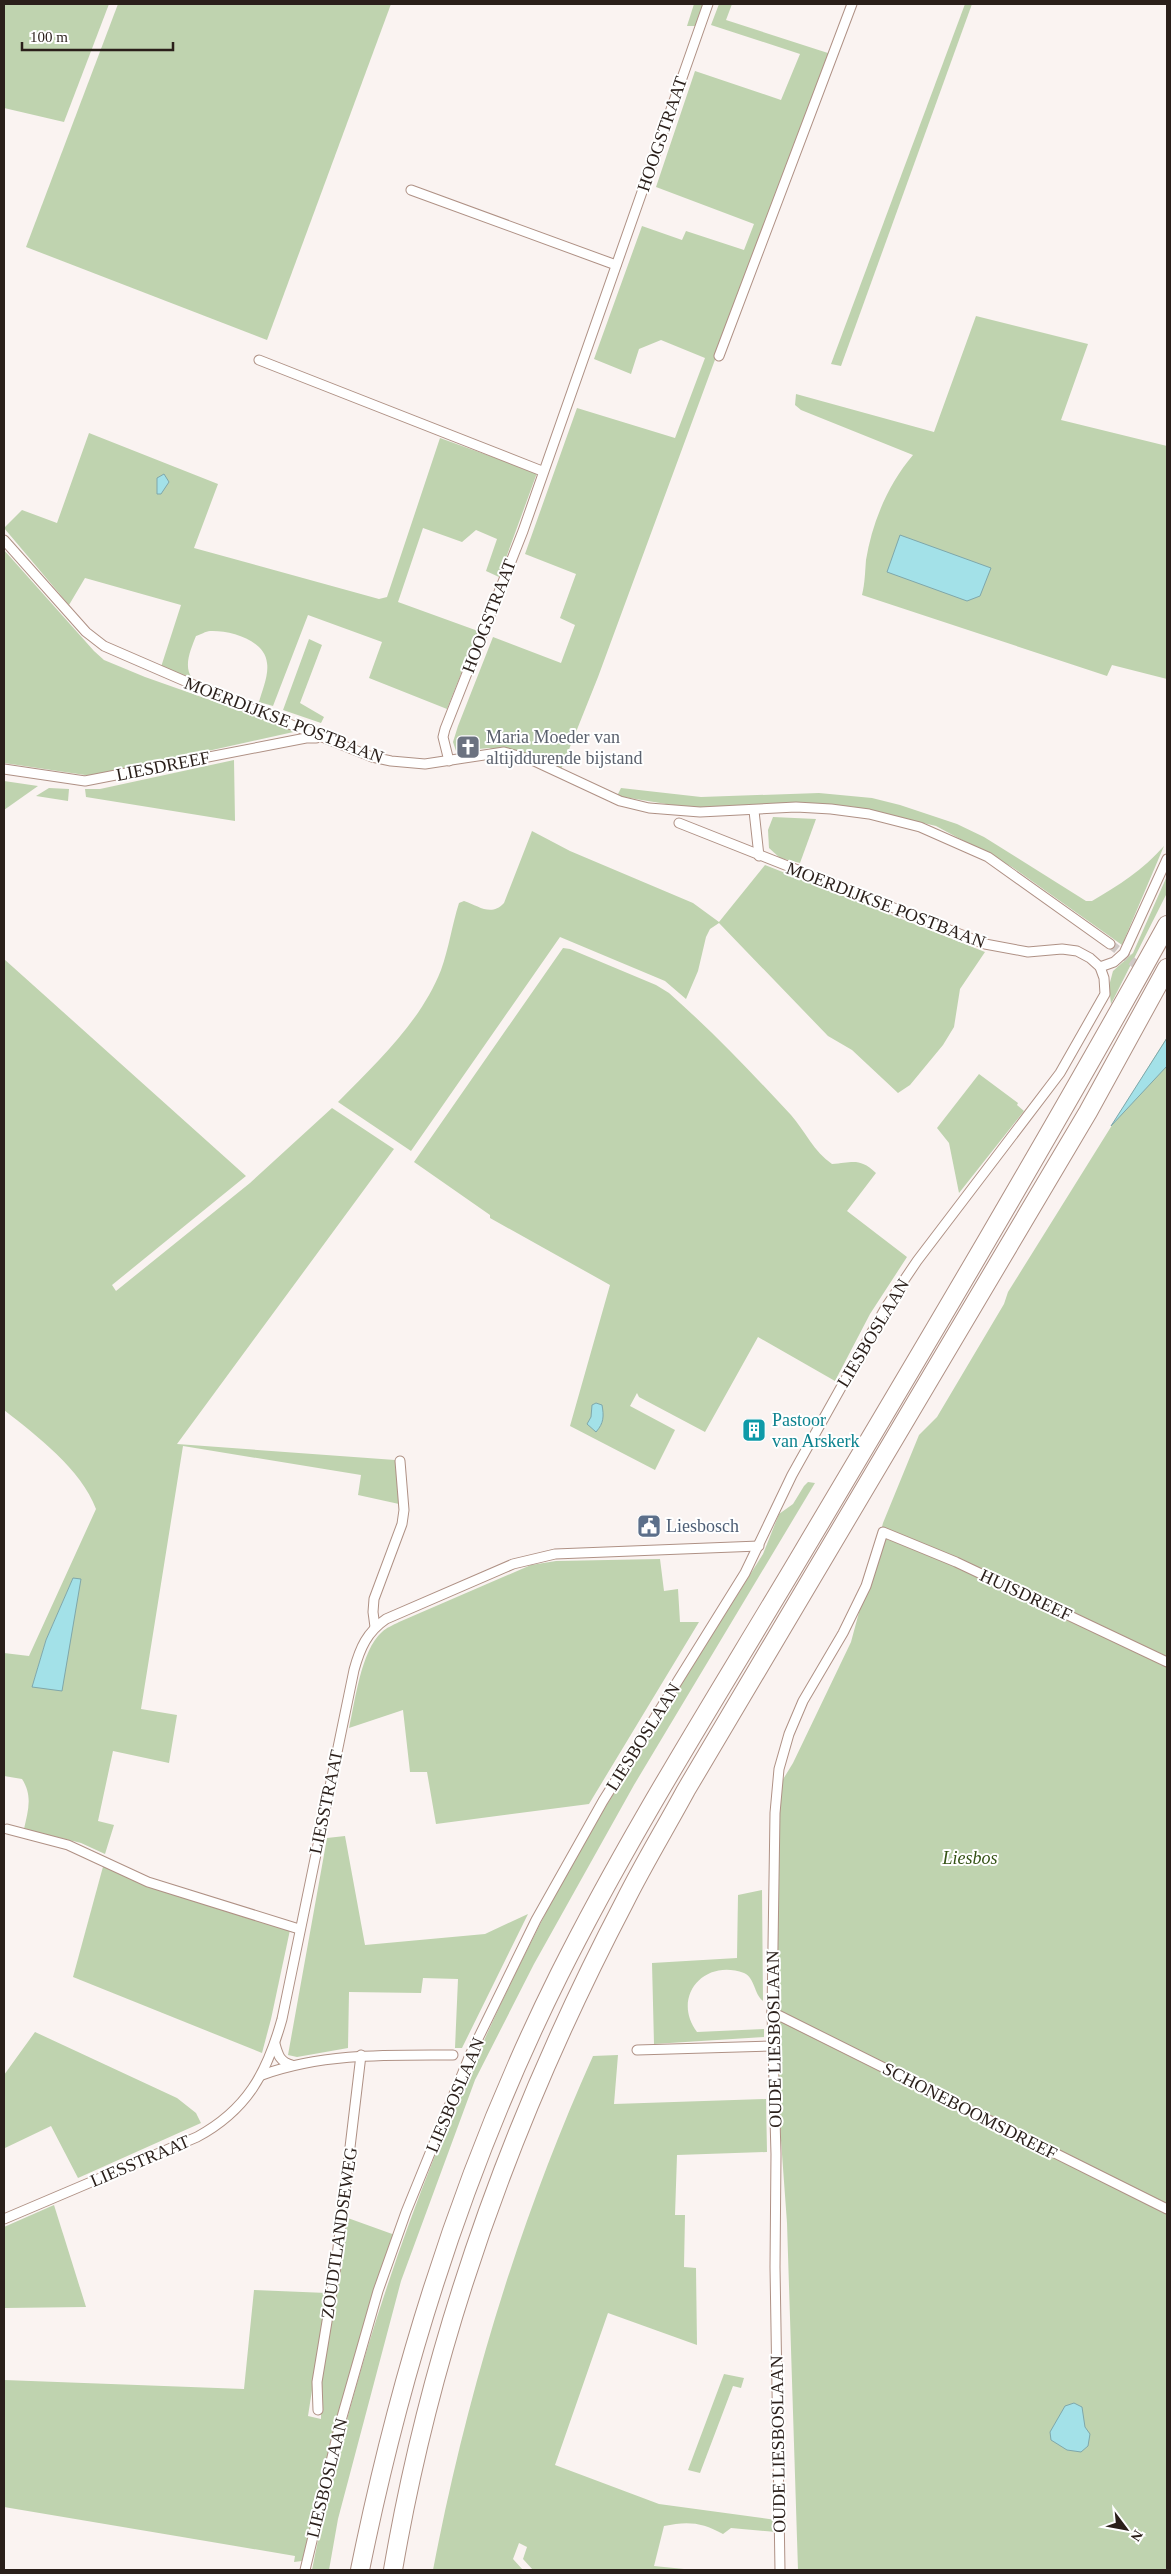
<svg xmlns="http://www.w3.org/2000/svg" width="1171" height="2574" viewBox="0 0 1171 2574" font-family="'Times New Roman',serif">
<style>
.green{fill:#bfd3af;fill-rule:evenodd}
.water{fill:#a3e1e8;stroke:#7fa7aa}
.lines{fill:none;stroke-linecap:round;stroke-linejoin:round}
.minor-tunnel{stroke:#d0c9c6;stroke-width:9;stroke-dasharray:9 4.5;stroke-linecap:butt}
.minor-casing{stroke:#af9185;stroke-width:11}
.motorway-casing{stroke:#af9185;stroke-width:20}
.minor{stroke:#fff;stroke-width:9}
.motorway{stroke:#fff;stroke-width:18}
.labels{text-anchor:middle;stroke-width:4;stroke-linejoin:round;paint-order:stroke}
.street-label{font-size:18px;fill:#2a1f1a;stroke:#fff}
.worship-label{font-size:18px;fill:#5b616d;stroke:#fff;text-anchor:start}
.culture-label{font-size:18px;fill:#0d838f;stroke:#fff;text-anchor:start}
.service-label{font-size:18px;fill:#4e5e75;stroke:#fff;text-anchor:start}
.park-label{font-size:18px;font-style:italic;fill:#355316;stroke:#fff}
</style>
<rect width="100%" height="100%" fill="#faf3f1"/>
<g class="green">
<path d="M4 4H109L64 122 4 108Z"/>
<path d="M118 4H391L267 340 26 247Z"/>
<path d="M694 4H704L696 26H687Z"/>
<path d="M719 4H732L726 20 831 54 730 319 598 677 560 772 506 752 489 748 456 751 453 742 458 726 493 637 561 663 575 625 560 618 576 574 525 554 577 408 675 438 705 358 661 340 639 349 631 374 594 359 642 226 682 240 686 231 744 250 754 224 656 187 695 71 781 100 800 54 711 25Z"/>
<path d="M965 4H972L841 366 831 364Z"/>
<path d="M976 316 1088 344 1061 420 1167 446V679L1112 665 1107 676 862 595C865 583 865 572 866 560 872 523 888 484 913 455L801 410 795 405 796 394 934 432Z"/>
<path d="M89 433 218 484 194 548 379 599 387 597 440 438 537 473 499 577 486 571 497 539 476 530 462 542 423 528 398 602 478 631 447 709 369 678 382 642 308 615 273 706 259 702C262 691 269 675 267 663 265 640 230 630 210 631 206 631 200 635 196 636 191 649 183 666 192 678L161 667 181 605 85 578 69 605 4 528 22 510 57 523Z"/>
<path d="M4 550 94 651 104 660 145 677 298 731 100 775H85L4 763Z"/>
<path d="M309 639 322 645 300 703 324 717 321 723 283 710Z"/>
<path d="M234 760 235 821 86 797 85 789H100Z"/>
<path d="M4 781 38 786 4 810Z"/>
<path d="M49 788 69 789 68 801 36 796Z"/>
<path d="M621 788 701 797 819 793 872 798 900 805 957 824 984 837 1086 901H1092C1119 885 1143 870 1164 846L1122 945 1012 867 936 826 855 807 832 805 805 803 722 808H691L617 796Z"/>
<path d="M773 817 816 819 800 863 780 858 769 848 768 830Z"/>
<path d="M532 831 570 851 693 903 719 922 765 865 985 952 960 989 954 1027 943 1045 910 1085 898 1093 852 1050 828 1036 719 923 710 929 706 937 698 971 686 999 665 981 560 937 411 1151 338 1102C377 1062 420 1023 441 970 449 948 452 925 459 903L464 901C479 906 491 917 504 903Z"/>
<path d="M1167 876V893L1111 1004 1109 986 1113 971 1133 953Z"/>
<path d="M563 948 570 949 656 985 669 993C712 1031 752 1073 791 1115 805 1131 814 1152 832 1164 852 1163 859 1157 876 1173L847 1211 907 1257 870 1314 835 1381 758 1337 705 1432 639 1397 637 1393 630 1406 675 1430 655 1470 570 1426 610 1285 490 1218V1215L414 1162Z"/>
<path d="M4 959 246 1176 112 1285 116 1291 250 1183 332 1108 394 1149 177 1444 395 1460 399 1504 358 1495 361 1475 183 1446 141 1709 177 1715 169 1763 113 1751 98 1821 114 1825 105 1854 81 1843 24 1829C28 1811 33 1796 22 1779L4 1776V1653L29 1656 96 1509C81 1469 37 1436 4 1410ZM73 1578 32 1687 46 1640Z"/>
<path d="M1167 1037V2570H798L787 2223 777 2085 771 1799 793 1763 851 1642 883 1523 919 1435 937 1417 1004 1304 1008 1292Z"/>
<path d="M979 1074 1018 1103 1017 1105 1024 1111 959 1193 949 1143 937 1128Z"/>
<path d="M808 1482 815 1483 634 1785 534 1964 475 2080 401 2281 338 2519 329 2570H312C357 2339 441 2114 550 1905 614 1785 691 1670 763 1554L779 1514 793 1504 804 1486Z"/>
<path d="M660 1559 664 1591 678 1589 680 1622H699L589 1804 436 1824 427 1772H410L403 1710 349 1728C355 1702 361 1650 382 1632 386 1628 393 1625 399 1622L531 1565 556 1561Z"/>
<path d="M345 1836 365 1945 485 1934 528 1914 462 2048H455L458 1979 423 1978 421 1993 349 1992 348 2048 297 2057 288 2055 327 1838Z"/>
<path d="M104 1863 290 1930 271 2019 262 2053 73 1977Z"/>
<path d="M762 1890 763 2001C754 1994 755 1978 744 1973 704 1958 671 1997 697 2032L764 2029V2037L654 2044 652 1963 737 1958 738 1895Z"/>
<path d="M35 2032 177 2098 196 2113 201 2123 78 2178 51 2126 5 2148 4 2075Z"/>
<path d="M618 2055 614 2104 766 2099 767 2152 677 2155 675 2215H685L684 2267 696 2268 697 2345 608 2313 555 2465 659 2504 776 2520V2532L731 2528 723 2534C702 2522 687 2521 664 2526L654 2566 694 2570H533L523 2559 527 2547 519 2543 513 2559 523 2570H433C467 2393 519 2221 593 2056Z"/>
<path d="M54 2205 86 2307 4 2308V2227Z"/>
<path d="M345 2217 395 2235 336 2424 302 2561 294 2562 295 2556 4 2507V2380L244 2389 254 2290 327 2293 308 2416 321 2419V2379Z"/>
<path d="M724 2374 744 2378 741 2388 733 2386 700 2473 688 2470Z"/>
</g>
<g class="water">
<path d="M164 474 169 482 161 494H157V478Z"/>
<path d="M900 535 991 568 980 596 967 601 887 572Z"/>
<path d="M1167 1038V1066L1111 1126Z"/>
<path d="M596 1403 602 1405C604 1416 604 1423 596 1432L587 1424 591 1417 592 1405Z"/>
<path d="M73 1578 81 1579 62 1691 32 1687 46 1640Z"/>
<path d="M1074 2403 1082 2407 1085 2427 1090 2434 1088 2446 1081 2452 1067 2450 1051 2440 1050 2432 1065 2406Z"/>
</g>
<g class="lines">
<path class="minor-tunnel" d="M1110 944 1167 989"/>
<g class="minor-casing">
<g id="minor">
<path d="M411 190 616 265"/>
<path d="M719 356 852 4"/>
<path d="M259 360 542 471"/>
<path d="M4 540 86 632 104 646 217 695 372 757 391 761 425 764 504 752 532 760 620 801 649 808 700 812 796 807 831 809 869 814 920 827 988 857 1110 944"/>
<path d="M449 761 443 737 445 729 523 531 708 4"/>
<path d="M4 769 85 781 306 738H316"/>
<path d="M754 811 759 856"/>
<path d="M1100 967 1114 962 1124 953 1167 859"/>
<path d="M375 1627 373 1612 374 1599 402 1524 404 1510 400 1461"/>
<path d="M7 1829 68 1845 148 1882 299 1929"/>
<path d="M772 2012 1167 2209"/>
<path d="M275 2044C278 2055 280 2062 292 2065"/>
<path d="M637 2050 773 2046"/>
<path d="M262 2075C323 2053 388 2055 453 2055"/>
<path d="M4 2219 197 2137C247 2110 267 2073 282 2019L354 1670C360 1648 367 1632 386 1619L513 1564 555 1554 759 1546"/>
<path d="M318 2410 317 2382 335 2273 361 2055"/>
<path d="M305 2570 340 2424 378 2291 406 2212 470 2055 536 1920 603 1801 745 1573 792 1475 886 1307 917 1261 1060 1073 1105 994 1104 978 1100 967 1090 958 1077 951 1062 949 1028 952 985 944 679 823"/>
<path d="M780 2570 775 2267 776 2154 772 2012 775 1813 779 1769 789 1734 803 1701 843 1633 866 1586 883 1532 956 1562 1167 1662"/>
</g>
</g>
<g class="motorway-casing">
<g id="motorway">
<path d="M360 2570C402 2363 465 2164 559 1975 632 1829 721 1690 804 1550 927 1343 1050 1136 1167 925"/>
<path d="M393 2570C433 2336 515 2111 625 1901 644 1863 666 1827 686 1790L1088 1112 1167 968"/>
</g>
</g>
<use href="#minor" class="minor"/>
<use href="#motorway" class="motorway"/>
</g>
<defs>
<g id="church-square" transform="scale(1.25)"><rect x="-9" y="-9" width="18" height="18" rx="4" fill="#6b7280" stroke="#fff"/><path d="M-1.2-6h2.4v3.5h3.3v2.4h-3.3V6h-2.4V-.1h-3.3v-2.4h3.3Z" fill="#fff"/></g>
<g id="building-square" transform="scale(1.25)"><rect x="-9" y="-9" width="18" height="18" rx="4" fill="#0f9aa8" stroke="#fff"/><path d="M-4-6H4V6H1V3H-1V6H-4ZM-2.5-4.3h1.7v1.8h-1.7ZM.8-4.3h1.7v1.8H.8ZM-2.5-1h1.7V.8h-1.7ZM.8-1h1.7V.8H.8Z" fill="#fff"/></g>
<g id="civic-square" transform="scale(1.25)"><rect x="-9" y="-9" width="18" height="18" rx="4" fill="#5c6f8a" stroke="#fff"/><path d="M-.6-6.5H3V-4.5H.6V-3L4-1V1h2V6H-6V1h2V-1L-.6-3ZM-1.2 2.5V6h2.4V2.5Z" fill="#fff"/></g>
</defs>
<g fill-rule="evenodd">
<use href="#church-square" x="468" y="747"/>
<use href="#building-square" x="754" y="1430"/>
<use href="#civic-square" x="649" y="1526"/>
</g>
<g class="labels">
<g class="street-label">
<text transform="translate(662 134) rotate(-71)" y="6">HOOGSTRAAT</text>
<text transform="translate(489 616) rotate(-69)" y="6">HOOGSTRAAT</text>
<text transform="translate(284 720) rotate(21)" y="6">MOERDIJKSE POSTBAAN</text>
<text transform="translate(163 766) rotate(-11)" y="6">LIESDREEF</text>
<text transform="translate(886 905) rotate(21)" y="6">MOERDIJKSE POSTBAAN</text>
<text transform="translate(873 1333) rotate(-59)" y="6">LIESBOSLAAN</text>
<text transform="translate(1026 1595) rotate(25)" y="6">HUISDREEF</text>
<text transform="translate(643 1737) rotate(-58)" y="6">LIESBOSLAAN</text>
<text transform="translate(326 1802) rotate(-78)" y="6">LIESSTRAAT</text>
<text transform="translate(774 2039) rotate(-91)" y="6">OUDE LIESBOSLAAN</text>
<text transform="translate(455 2095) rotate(-67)" y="6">LIESBOSLAAN</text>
<text transform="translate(970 2111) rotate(27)" y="6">SCHONEBOOMSDREEF</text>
<text transform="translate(140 2161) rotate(-23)" y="6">LIESSTRAAT</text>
<text transform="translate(339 2233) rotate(-82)" y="6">ZOUDTLANDSEWEG</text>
<text transform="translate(778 2444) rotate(-91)" y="6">OUDE LIESBOSLAAN</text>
<text transform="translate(327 2478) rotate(-76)" y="6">LIESBOSLAAN</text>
</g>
<g class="worship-label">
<text x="486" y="743">Maria Moeder van<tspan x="486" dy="21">altijddurende bijstand</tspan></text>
</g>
<g class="culture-label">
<text x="772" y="1426">Pastoor<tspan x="772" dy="21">van Arskerk</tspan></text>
</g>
<g class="service-label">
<text x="666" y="1532">Liesbosch</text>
</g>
<g class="park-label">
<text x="970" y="1864">Liesbos</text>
</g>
</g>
<rect width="1171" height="2574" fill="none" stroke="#2a1f1a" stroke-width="10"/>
<g transform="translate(1126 2529) rotate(122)" stroke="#ffffff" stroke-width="4" paint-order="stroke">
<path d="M0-4L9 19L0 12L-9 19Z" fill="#2a1f1a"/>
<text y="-8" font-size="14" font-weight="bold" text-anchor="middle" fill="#2a1f1a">N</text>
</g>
<path d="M22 42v8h151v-8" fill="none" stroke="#2a1f1a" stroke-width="2.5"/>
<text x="30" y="42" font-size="15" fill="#2a1f1a" stroke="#ffffff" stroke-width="4" paint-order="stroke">100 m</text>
</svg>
